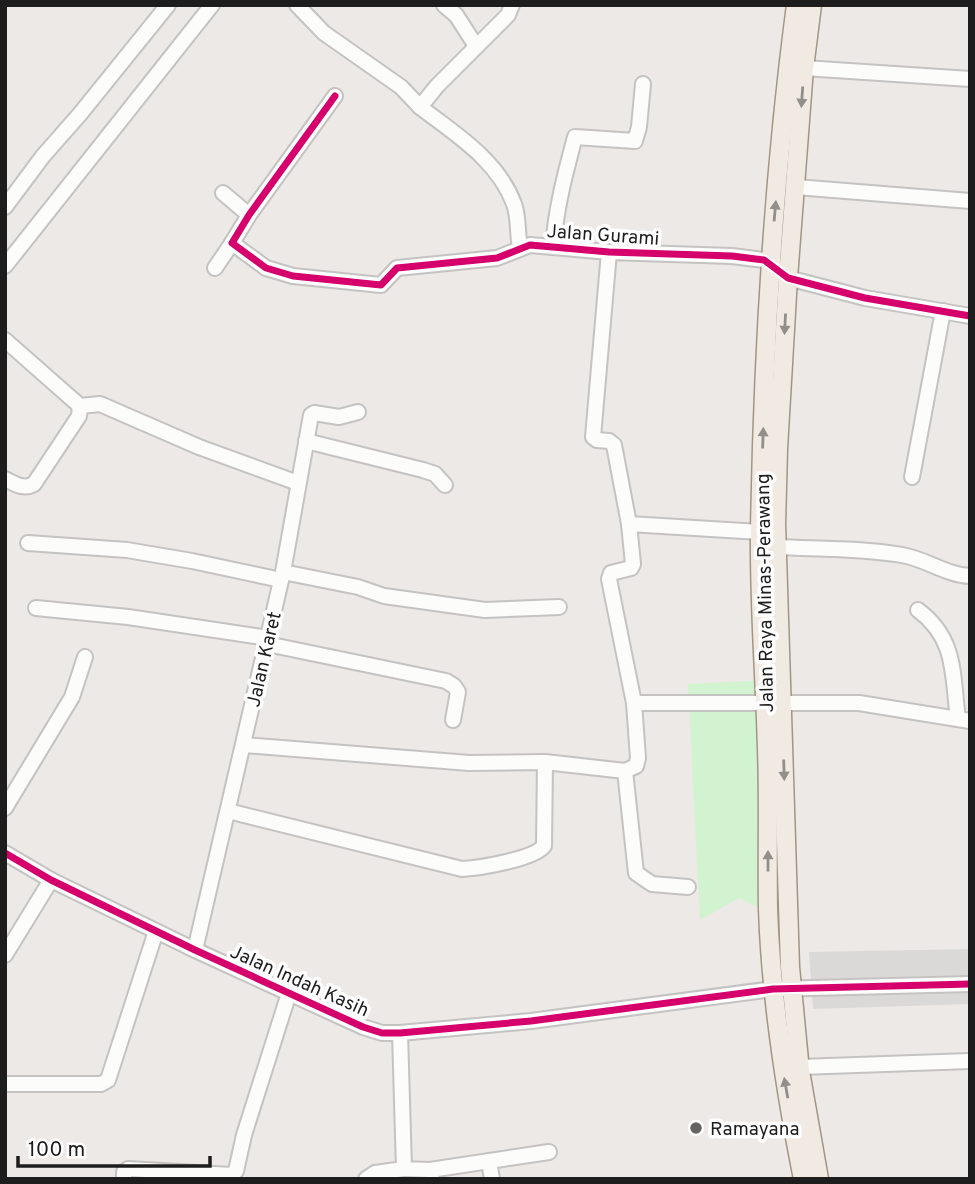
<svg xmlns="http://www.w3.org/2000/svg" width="975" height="1184" viewBox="0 0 975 1184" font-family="Overpass,sans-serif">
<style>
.residential{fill:#dbd9d7}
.park{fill:#d2f3cf}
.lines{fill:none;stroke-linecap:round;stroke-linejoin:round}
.minor-casing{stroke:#c4c3c2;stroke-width:18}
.major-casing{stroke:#a29582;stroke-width:21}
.minor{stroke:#fcfcfb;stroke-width:14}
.major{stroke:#f1eae3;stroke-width:18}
.cycleway-casing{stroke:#fff;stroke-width:11}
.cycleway{stroke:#d6006c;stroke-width:7}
.oneway{fill:#928e8a}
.poi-dot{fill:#656463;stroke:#fff;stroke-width:2.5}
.labels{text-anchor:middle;stroke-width:7;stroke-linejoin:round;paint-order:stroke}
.street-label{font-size:19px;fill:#1d1d1d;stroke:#fff}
.poi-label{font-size:19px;fill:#1d1d1d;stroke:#fff;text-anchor:start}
</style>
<rect width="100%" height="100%" fill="#ece9e6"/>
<path class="residential" d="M970 949V1004L813 1009 809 952Z"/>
<path class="park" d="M768 680 774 915 739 898 700 920 688 684Z"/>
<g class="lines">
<g class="minor-casing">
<g id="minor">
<path d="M297 5 324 33 401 87 420 107 437 86 508 15 512 5"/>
<path d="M444 5 456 15 476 46"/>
<path d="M804 68 970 79"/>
<path d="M335 96 249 215 232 243 266 268 293 276 381 285 397 268 497 258 530 245 609 252 732 256 764 260 788 278 865 298 970 316"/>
<path d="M420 107C455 134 498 160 514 204 519 217 517 233 520 247"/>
<path d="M796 187 970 201"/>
<path d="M223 193 249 215"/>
<path d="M5 207 43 156 80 114 168 5"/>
<path d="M553 247C556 208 565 174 575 137L635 141 639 127 643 84"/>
<path d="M609 252 593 437 597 440 609 441 614 445 629 524 760 532"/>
<path d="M5 266 212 5"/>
<path d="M215 268 232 243"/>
<path d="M5 340 80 406 100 404 199 447 298 483"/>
<path d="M306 441 423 470 435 474 445 485"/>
<path d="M912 477 943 311"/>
<path d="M5 479C16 484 23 490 34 484L79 416 80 406"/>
<path d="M28 543 127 550 192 561 281 580"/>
<path d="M777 547C818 549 861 548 902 555 926 559 946 575 970 576"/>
<path d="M283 572 358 587 384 596 485 610 559 607"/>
<path d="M36 608 128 617 268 638"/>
<path d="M918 610C957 639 952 675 958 719"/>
<path d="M267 644 446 681 454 686 458 692 453 720"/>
<path d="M634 703H859L970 721"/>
<path d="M244 745 469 763 545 762 625 771 636 766 638 758 634 703 609 579 611 573 631 568 633 564 629 524"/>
<path d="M625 771 636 873 652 884 688 887"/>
<path d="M5 808 72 697 85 657"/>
<path d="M228 811 462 869C480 868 534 859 544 846L545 762"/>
<path d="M5 853 51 880 195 950 363 1027 382 1033H400L531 1021 773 989 970 984"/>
<path d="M195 950 283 572 311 415 314 413 339 417 358 412"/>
<path d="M5 955 51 880"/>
<path d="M400 1033 404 1169 430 1170 432 1179"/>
<path d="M800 1067 970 1061"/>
<path d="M5 1084H101L108 1080 156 931"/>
<path d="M489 1161 492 1179"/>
<path d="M430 1170 549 1152"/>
<path d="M124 1179V1172L128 1169 231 1175 236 1171 244 1135 289 993"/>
<path d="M366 1179 375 1173 404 1169"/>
</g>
</g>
<g class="major-casing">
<g id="major">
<path d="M796 5C773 179 763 355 760 530 759 603 765 676 767 749 769 802 767 856 768 909 771 1000 785 1089 803 1179"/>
<path d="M812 5 804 68 788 278 778 449 776 524 790 967 800 1071 819 1179"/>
</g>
</g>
<use href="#minor" class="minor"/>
<use href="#major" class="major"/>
<g class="cycleway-casing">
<g id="cycleway">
<path d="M335 96 249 215 232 243 266 268 293 276 381 285 397 268 497 258 530 245 609 252 732 256 764 260 788 278 865 298 970 316"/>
<path d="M5 853 51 880 195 950 363 1027 382 1033H400L531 1021 773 989 970 984"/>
</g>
</g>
<use href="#cycleway" class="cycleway"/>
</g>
<defs><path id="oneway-solid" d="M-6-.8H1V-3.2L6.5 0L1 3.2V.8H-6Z" transform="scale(1.75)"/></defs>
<g class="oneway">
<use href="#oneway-solid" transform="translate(802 97) rotate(94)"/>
<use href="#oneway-solid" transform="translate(775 211) rotate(-85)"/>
<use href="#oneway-solid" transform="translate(785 324) rotate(93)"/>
<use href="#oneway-solid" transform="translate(763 438) rotate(-88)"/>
<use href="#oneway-solid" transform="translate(784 770) rotate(88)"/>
<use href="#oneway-solid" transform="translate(768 861) rotate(-90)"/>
<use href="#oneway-solid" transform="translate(786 1088) rotate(-100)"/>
</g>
<circle class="poi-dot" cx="696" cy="1128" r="7"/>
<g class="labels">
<g class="street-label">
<text transform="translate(603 234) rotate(4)" y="7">Jalan Gurami</text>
<text transform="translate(764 593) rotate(-91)" y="7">Jalan Raya Minas-Perawang</text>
<text transform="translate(263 659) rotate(-77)" y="7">Jalan Karet</text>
<text transform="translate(300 980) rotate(24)" y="7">Jalan Indah Kasih</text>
</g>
<g class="poi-label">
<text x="710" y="1135">Ramayana</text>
</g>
</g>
<rect width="975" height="1184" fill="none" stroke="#1d1d1d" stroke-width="14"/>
<path d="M18 1156v10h192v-10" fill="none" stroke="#1d1d1d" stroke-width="3.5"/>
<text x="28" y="1156" font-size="21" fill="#1d1d1d" stroke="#ffffff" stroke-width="5" paint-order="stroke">100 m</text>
</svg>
